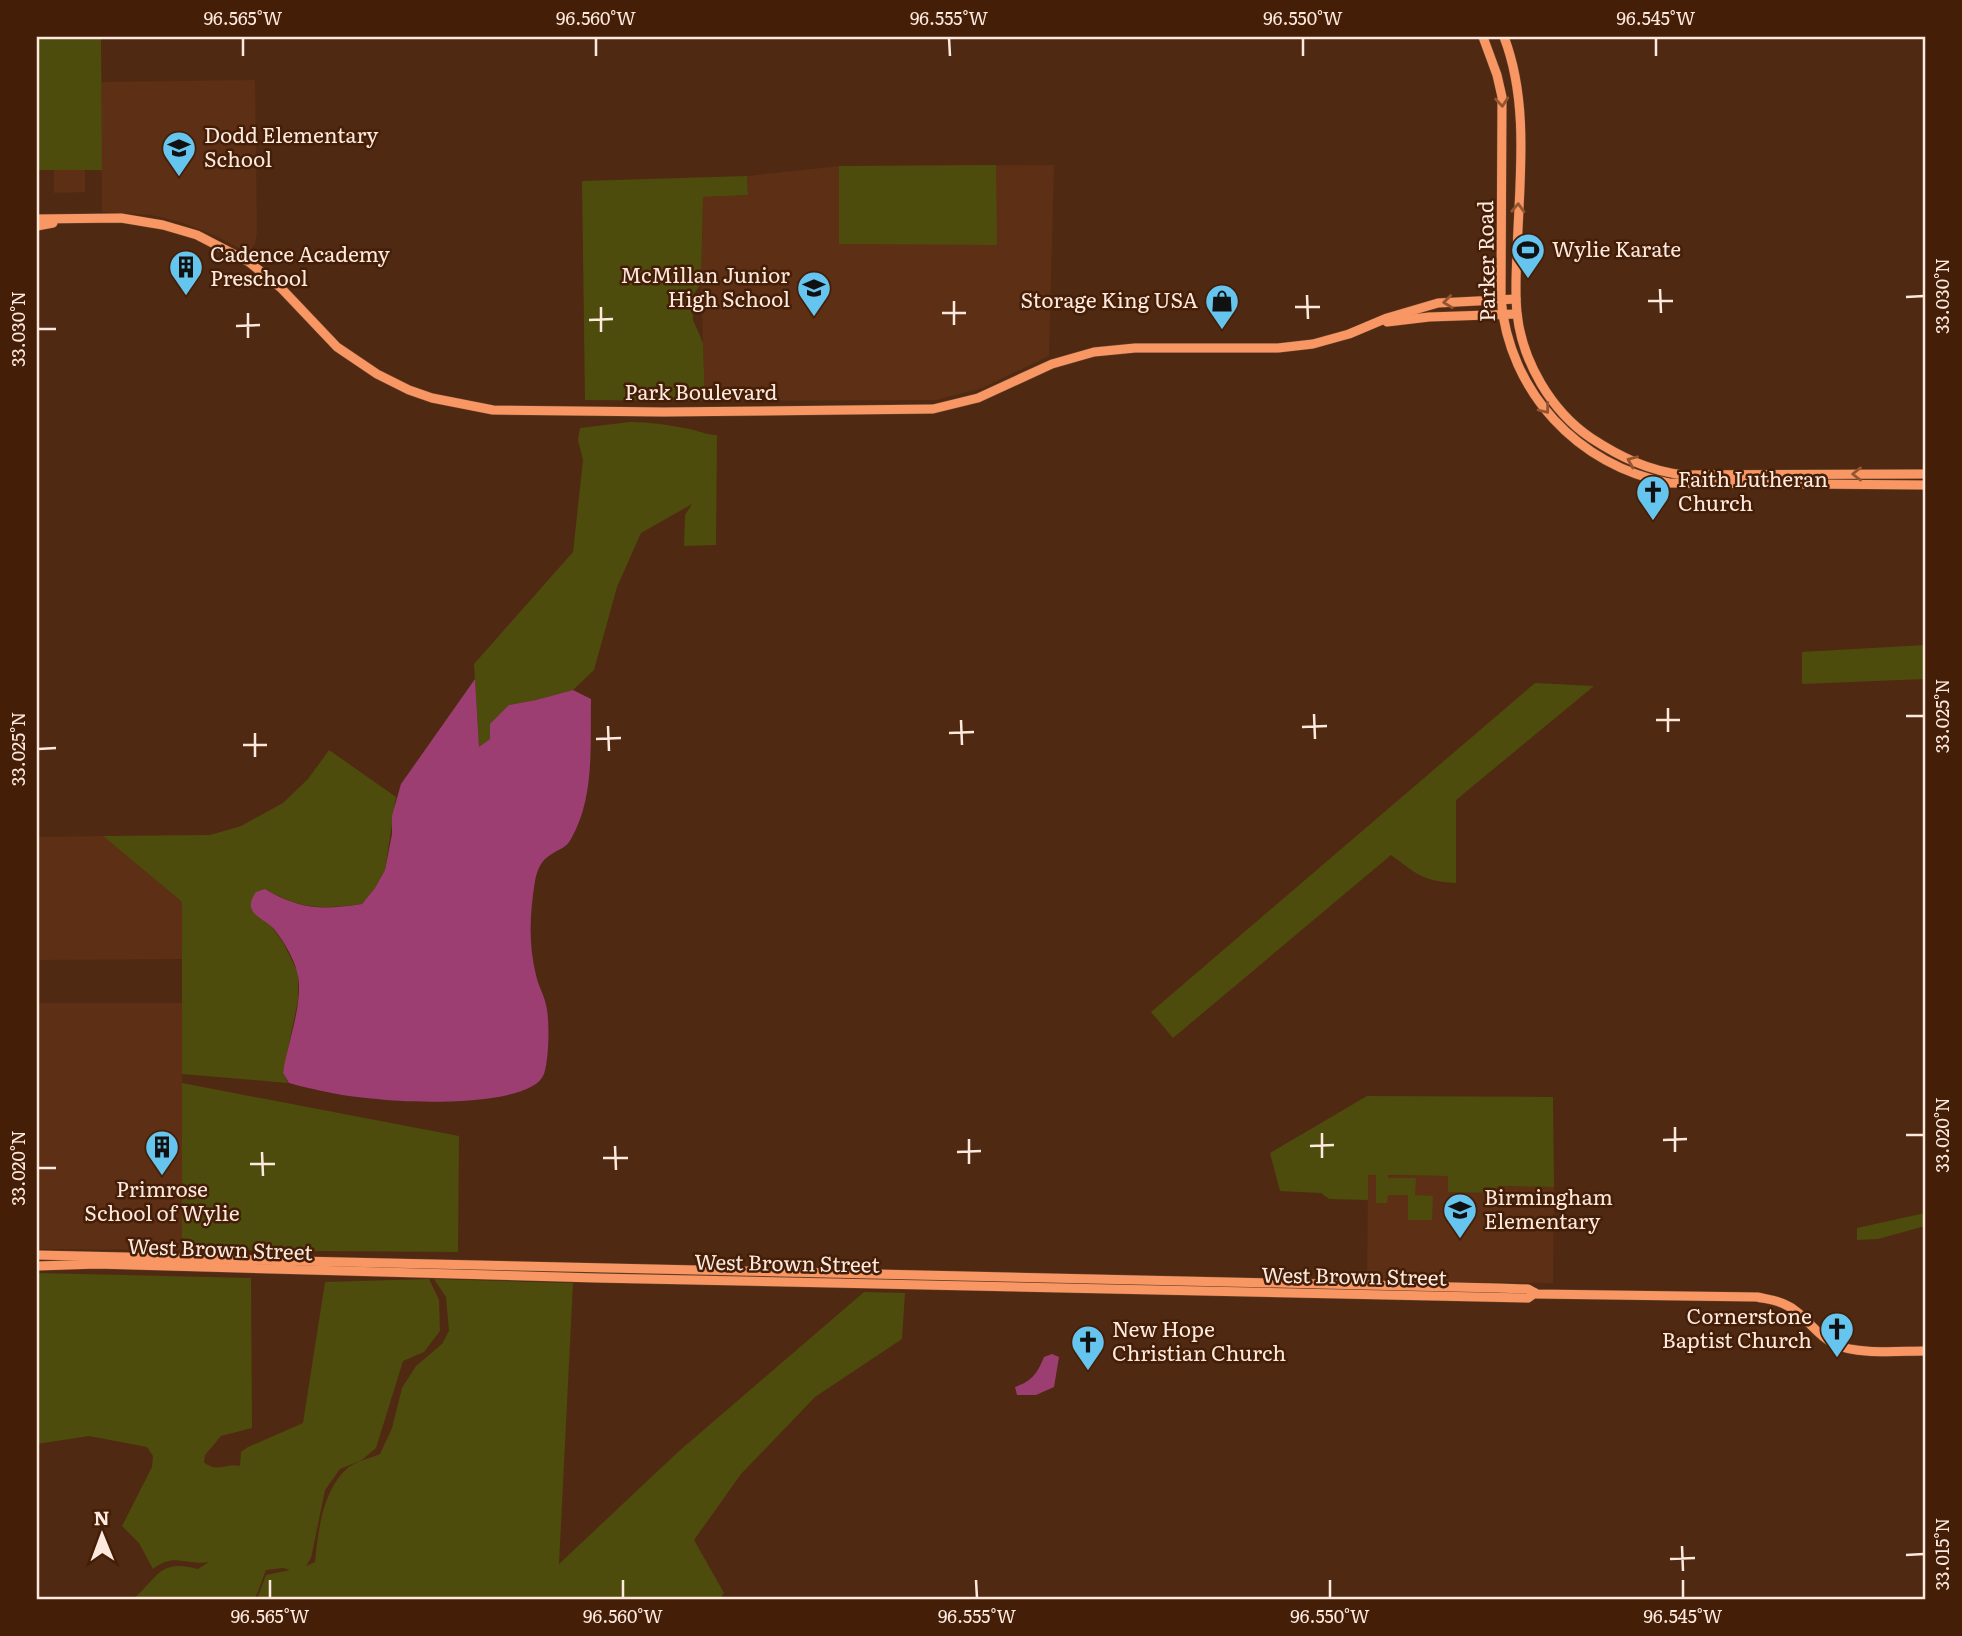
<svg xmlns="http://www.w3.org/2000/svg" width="1962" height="1636" viewBox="0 0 1962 1636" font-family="Literata,serif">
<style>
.built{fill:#5d2f14}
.green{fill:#4d4c0d}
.water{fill:#9c3e72}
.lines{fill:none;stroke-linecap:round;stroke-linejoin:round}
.secondary-casing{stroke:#68442f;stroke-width:10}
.secondary{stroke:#f89763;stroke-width:9}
.oneway{stroke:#955430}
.ticks{fill:none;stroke:#fee9de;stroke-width:2.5}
.labels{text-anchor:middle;stroke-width:5;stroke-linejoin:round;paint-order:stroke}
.poi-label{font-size:21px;fill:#fee9de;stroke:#441e07;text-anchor:start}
.street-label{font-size:21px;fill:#fee9de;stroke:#441e07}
.neatline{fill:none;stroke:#fee9de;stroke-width:2.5}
.ticks-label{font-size:18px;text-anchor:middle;fill:#fee9de}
</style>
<rect width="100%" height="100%" fill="#502912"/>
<g class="built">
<path d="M255 80 257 232 255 244 248 253 216 236 180 222 151 215 102 212 101 82Z"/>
<path d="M1054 165 1049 356 982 388 936 400 705 401 701 284 703 197 748 195 747 176 839 166Z"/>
<path d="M54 170H85V192L54 193Z"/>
<path d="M103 836 182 902 183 959 37 960V837Z"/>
<path d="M37 1003H182V1250L37 1249Z"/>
<path d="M1368 1175 1448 1176V1191L1496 1193V1186L1554 1187 1553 1283 1367 1281Z"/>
</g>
<g class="green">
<path d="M37 37H101L102 170H37Z"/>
<path d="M996 165 997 245 839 244V166Z"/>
<path d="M747 176 748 195 703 197 701 284 692 296 693 320 703 343 705 401 585 400 582 181Z"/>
<path d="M630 422C650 422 669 425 689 429 699 431 707 435 717 435L716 545 684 546 685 515 692 504 641 533 617 587 594 670 573 690 536 700 509 705 490 739 479 748 474 664 573 552 583 460 578 440 580 428Z"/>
<path d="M1925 645V679L1802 684V652Z"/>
<path d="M1535 683 1594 686 1456 800V883C1422 881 1417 874 1391 855L1173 1038 1151 1012Z"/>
<path d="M329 750 396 797 385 870 375 888 362 904C322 909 301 910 265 889L272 927 284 944 298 973V1000L283 1073 288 1083 182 1074V902L103 836 210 835 241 826 283 803 308 779Z"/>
<path d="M182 1083 459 1136 458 1252 182 1250Z"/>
<path d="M1367 1096 1553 1097 1554 1187 1497 1186 1496 1193 1448 1192V1176L1388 1175V1178H1416L1415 1195 1433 1196 1432 1220H1408V1195H1388L1387 1203H1376V1175H1368V1200L1329 1199 1321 1193 1280 1191 1270 1153Z"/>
<path d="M1925 1213V1226L1878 1239 1857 1240V1228Z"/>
<path d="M37 1273 251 1278 252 1428 221 1436 205 1455 204 1462C217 1474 227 1462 240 1466L241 1452 248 1447 303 1423 325 1282 429 1279 439 1300 440 1331 424 1352 403 1361 376 1448 362 1460 340 1469 325 1490 311 1558 306 1566 315 1562C318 1531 323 1488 349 1467 357 1461 371 1458 380 1454L392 1428 402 1388 416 1366 442 1344 449 1331 446 1297 434 1279 573 1283 559 1564 678 1452 864 1292 905 1293 902 1339 815 1397 741 1474 694 1540 724 1593 720 1599H257L266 1575 290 1570 283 1568 266 1570 255 1599H133C158 1578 159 1558 198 1569L209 1562C187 1566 174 1552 153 1569L139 1543 122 1526 152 1467 153 1456 147 1447 89 1436 37 1444Z"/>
</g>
<g class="water">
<path d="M475 679 479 747 490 739V724L509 705 536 700 573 690 591 699C590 746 595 797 571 839 563 855 541 848 535 881 530 912 528 943 536 975 538 985 544 995 546 1005 550 1020 549 1059 544 1074 532 1107 409 1103 377 1099 348 1097 318 1091 289 1083L283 1073C287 1044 305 1000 297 972 294 958 283 940 274 929 262 916 241 914 256 892L265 889C300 910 322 910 362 904L375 888 385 870 392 834V816L401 784Z"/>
<path d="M1052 1354 1059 1357 1054 1387 1036 1395H1017L1015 1387C1032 1381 1037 1374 1044 1357Z"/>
</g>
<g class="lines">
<g class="secondary-casing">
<g id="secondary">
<path d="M1483 37 1497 75 1502 97 1501 299C1509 392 1578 466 1669 483L1925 485"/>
<path d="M1504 37C1530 104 1519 183 1517 254 1516 273 1515 293 1517 313 1522 361 1551 411 1591 438 1620 457 1649 471 1684 475L1925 474"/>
<path d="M37 219 121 218 163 225 197 235 249 262 281 288 337 347 377 374 409 390 432 398 493 410 664 412 933 409 978 398 1052 364 1094 352 1135 348H1278L1313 344 1349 334 1387 318 1438 303 1516 299"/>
<path d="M37 226 53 223"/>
<path d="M1387 322 1429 317 1517 314"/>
<path d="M37 1255 1497 1288 1528 1289 1537 1294 1757 1297C1766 1299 1776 1300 1784 1304 1804 1312 1814 1334 1834 1344 1857 1355 1899 1351 1925 1351"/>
<path d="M37 1266 97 1264 596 1278 1528 1298 1535 1293"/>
</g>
</g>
<use href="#secondary" class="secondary"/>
</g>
<defs><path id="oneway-chevron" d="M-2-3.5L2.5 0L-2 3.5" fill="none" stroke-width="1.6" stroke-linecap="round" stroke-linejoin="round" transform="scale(1.75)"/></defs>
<g class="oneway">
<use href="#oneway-chevron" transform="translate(1502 102) rotate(85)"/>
<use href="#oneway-chevron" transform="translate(1518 208) rotate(-88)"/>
<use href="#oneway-chevron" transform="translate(1448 302) rotate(173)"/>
<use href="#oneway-chevron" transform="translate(1545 409) rotate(52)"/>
<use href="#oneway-chevron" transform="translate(1632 461) rotate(-157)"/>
<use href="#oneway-chevron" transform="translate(1857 474) rotate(180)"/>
</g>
<path class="ticks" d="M243 38V56M596 38V56M949 38 950 56M1303 38V56M1656 38V56M1660 289 1661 313M1307 295 1308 319M1906 297 1924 296M954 301V325M1648 301H1673M601 307V332M1295 307H1320M248 313V338M942 313H966M589 320 613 319M236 326 260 325M38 329H56M1668 708V732M1314 714 1315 739M1906 716H1924M961 720 962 745M1656 720H1680M608 726 609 751M1302 727 1327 726M255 733V757M949 733 974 732M596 739 621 738M243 745H267M38 749 56 748M1675 1127V1152M1322 1133V1158M1906 1135H1924M969 1139V1164M1663 1140 1687 1139M615 1146 616 1170M1310 1146 1334 1145M262 1152 263 1176M957 1152 981 1151M603 1158H628M250 1164H275M38 1168H56M1682 1546 1683 1571M1906 1555 1924 1554M1670 1559 1695 1558M270 1580V1598M623 1580V1598M976 1580 977 1598M1330 1580V1598M1683 1580V1598"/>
<defs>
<g id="school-pin" transform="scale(1.75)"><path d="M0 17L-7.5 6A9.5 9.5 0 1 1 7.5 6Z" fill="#65c5ee" stroke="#441e07"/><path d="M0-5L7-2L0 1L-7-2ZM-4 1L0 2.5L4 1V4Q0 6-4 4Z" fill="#111"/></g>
<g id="stadium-pin" transform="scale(1.75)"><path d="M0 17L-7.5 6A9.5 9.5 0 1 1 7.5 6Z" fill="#65c5ee" stroke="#441e07"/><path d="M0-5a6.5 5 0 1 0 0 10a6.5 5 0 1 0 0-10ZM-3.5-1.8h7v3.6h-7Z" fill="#111"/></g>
<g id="building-pin" transform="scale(1.75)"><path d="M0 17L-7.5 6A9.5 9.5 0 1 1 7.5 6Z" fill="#65c5ee" stroke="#441e07"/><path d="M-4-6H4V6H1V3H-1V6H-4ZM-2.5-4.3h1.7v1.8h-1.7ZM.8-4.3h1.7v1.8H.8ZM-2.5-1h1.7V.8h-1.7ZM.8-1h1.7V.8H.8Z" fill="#111"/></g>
<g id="shop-pin" transform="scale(1.75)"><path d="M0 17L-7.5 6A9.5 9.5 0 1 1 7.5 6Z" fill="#65c5ee" stroke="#441e07"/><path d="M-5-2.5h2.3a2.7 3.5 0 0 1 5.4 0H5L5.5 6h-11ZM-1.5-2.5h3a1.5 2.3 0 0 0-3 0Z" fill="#111"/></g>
<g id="church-pin" transform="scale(1.75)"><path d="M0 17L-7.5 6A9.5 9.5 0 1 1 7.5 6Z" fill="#65c5ee" stroke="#441e07"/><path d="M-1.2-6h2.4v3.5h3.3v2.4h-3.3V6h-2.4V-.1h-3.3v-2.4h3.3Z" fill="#111"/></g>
</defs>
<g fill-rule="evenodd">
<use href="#school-pin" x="179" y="148"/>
<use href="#stadium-pin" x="1528" y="250"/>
<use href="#building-pin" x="186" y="267"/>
<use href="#school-pin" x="814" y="288"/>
<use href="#shop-pin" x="1222" y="301"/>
<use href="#church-pin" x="1653" y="492"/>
<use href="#building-pin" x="162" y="1147"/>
<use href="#school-pin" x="1460" y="1210"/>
<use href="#church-pin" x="1837" y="1329"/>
<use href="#church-pin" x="1088" y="1342"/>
</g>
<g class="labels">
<g class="poi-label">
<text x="204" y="143">Dodd Elementary<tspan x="204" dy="24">School</tspan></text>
<text x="1552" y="257">Wylie Karate</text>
<text x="210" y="262">Cadence Academy<tspan x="210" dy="24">Preschool</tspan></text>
<text x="790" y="283" text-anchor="end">McMillan Junior<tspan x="790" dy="24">High School</tspan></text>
<text x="1198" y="308" text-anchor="end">Storage King USA</text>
<text x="1678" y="487">Faith Lutheran<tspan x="1678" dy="24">Church</tspan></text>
<text x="162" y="1197" text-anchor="middle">Primrose<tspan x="162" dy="24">School of Wylie</tspan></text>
<text x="1484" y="1205">Birmingham<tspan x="1484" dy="24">Elementary</tspan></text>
<text x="1812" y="1324" text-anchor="end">Cornerstone<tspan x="1812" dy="24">Baptist Church</tspan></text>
<text x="1112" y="1337">New Hope<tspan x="1112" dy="24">Christian Church</tspan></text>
</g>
<g class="street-label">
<text transform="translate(1487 261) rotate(-91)" y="7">Parker Road</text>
<text x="701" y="400">Park Boulevard</text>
<text transform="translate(220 1250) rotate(2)" y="7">West Brown Street</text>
<text transform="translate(787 1264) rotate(1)" y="7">West Brown Street</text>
<text transform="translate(1354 1277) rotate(1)" y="7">West Brown Street</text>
</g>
</g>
<rect width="1962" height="1636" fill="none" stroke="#441e07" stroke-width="77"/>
<g transform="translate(102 1535) rotate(359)" stroke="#441e07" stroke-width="5" paint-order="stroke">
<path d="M0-5L12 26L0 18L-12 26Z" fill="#fee9de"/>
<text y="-10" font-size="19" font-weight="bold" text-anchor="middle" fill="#fee9de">N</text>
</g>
<rect x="38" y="38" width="1886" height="1560" class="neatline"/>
<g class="ticks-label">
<text x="243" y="25">96.565°W</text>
<text x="596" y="25">96.560°W</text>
<text x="949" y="25">96.555°W</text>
<text x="1303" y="25">96.550°W</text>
<text x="1656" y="25">96.545°W</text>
<text transform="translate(1943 296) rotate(-90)" y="6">33.030°N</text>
<text transform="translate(19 329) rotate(-90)" y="6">33.030°N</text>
<text transform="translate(1943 716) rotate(-90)" y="6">33.025°N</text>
<text transform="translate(19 749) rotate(-90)" y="6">33.025°N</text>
<text transform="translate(1943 1135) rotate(-90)" y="6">33.020°N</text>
<text transform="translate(19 1168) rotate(-90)" y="6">33.020°N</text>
<text transform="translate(1943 1554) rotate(-90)" y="6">33.015°N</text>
<text x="270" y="1623">96.565°W</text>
<text x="623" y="1623">96.560°W</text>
<text x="977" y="1623">96.555°W</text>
<text x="1330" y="1623">96.550°W</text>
<text x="1683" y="1623">96.545°W</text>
</g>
</svg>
